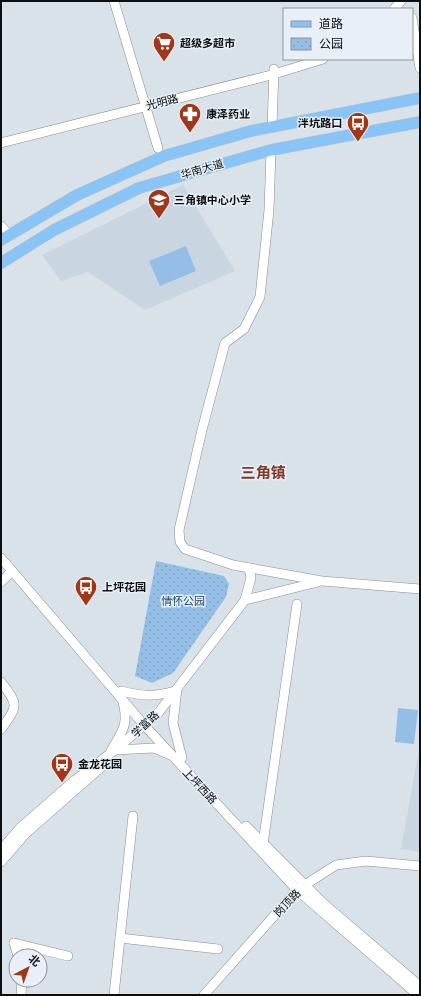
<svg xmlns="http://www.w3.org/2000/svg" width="421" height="996" viewBox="0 0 421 996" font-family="'Open Sans','Noto Sans SC',sans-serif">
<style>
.built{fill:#c9d6e2}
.grass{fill:#94bee5}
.park{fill:url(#park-dots)}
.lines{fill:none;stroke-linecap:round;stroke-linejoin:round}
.minor-casing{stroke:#868c93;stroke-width:10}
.major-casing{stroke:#c0c1c1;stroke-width:12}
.minor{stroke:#fff;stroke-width:9}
.major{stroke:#88c5f6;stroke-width:11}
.labels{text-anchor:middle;stroke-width:3;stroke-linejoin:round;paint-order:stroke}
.poi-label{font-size:11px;font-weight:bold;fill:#0c0f11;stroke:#e8eff6;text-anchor:start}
.street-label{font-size:11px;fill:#0c0f11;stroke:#e8eff6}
.park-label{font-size:11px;fill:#1a466b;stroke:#e8eff6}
.district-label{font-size:15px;font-weight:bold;fill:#7f3a27;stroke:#e8eff6}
</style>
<defs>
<pattern id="park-dots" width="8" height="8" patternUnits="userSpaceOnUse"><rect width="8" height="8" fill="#94bee5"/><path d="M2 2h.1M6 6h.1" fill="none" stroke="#7ea2c3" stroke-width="1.8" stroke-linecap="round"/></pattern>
</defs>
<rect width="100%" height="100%" fill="#dae2e9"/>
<g class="built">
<path d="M183 185 235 271 145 310 88 272 61 281 42 255Z"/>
<path d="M420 743V852L401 849Z"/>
</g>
<g class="grass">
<path d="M186 246 196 271 160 286 149 261Z"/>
<path d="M398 708 418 710 414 744 395 742Z"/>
</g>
<path class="park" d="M156 561 224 576 229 584 226 597 173 673 152 683 135 676Z"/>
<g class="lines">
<g class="minor-casing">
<g id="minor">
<path d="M114 1 158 148"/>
<path d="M394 9 401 1"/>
<path d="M412 18 420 68"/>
<path d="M272 127 274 69"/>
<path d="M1 143 271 75 323 59"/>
<path d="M271 150 269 210 260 297 244 329 225 343 202 430 179 530 180 542 185 549 233 565 322 581 420 589"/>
<path d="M1 226 9 235"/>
<path d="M1 558 144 725 297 890 418 995"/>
<path d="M1 582 12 571"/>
<path d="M245 600 318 582"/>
<path d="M1 682C19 705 18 706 1 729"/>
<path d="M177 689 173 723 182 758"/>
<path d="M121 691C142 696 154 697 175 691"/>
<path d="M115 750 154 748 170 755"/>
<path d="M111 751C122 731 129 726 123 702"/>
<path d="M246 826 323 903 420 986"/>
<path d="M263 844 297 604"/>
<path d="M1 850 20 828 75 780 115 750 159 712 245 600 251 578 249 568"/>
<path d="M1 862 25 834 107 762"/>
<path d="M120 938 218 949"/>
<path d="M14 943 68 956"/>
<path d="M14 943 18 956"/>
<path d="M21 995 22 980"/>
<path d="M114 995 133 816"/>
<path d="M204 995 297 890 336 865 366 861 420 866"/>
</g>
</g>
<g class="major-casing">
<g id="major">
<path d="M1 240 77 195 164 156 251 131 420 98"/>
<path d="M1 263 54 230 139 188 271 150 420 122"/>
</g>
</g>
<use href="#minor" class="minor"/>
<use href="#major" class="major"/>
</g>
<defs>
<g id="supermarket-pin" transform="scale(1.15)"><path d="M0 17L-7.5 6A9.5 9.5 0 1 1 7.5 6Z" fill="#9f3718" stroke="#e8eff6"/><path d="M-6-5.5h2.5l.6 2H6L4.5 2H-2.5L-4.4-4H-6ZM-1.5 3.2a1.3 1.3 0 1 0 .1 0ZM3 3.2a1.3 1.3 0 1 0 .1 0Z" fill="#fff"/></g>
<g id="pharmacy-pin" transform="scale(1.15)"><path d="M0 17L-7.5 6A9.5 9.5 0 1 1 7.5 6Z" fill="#9f3718" stroke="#e8eff6"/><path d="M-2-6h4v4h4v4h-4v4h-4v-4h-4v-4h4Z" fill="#fff"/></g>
<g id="bus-pin" transform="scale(1.15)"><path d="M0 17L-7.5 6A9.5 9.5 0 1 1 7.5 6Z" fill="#9f3718" stroke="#e8eff6"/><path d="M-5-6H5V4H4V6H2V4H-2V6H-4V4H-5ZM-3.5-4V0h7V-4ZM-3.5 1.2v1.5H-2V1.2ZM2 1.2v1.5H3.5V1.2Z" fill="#fff"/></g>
<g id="school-pin" transform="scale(1.15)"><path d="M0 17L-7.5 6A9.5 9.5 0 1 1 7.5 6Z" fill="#9f3718" stroke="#e8eff6"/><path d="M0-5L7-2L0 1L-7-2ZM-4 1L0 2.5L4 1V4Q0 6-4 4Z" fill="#fff"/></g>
</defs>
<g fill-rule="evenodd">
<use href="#supermarket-pin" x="164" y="43"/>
<use href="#pharmacy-pin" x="190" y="114"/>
<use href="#bus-pin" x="358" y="123"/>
<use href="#school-pin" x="159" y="200"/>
<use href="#bus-pin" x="86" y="587"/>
<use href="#bus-pin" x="62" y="764"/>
</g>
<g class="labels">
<g class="poi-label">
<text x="180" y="47">超级多超市</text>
<text x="206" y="118">康泽药业</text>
<text x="342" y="127" text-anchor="end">泮坑路口</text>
<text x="174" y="204">三角镇中心小学</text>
<text x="102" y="591">上坪花园</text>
<text x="78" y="768">金龙花园</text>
</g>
<g class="street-label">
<text transform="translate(162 102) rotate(-14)" y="4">光明路</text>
<text transform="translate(202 169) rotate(-16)" y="4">华南大道</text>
<text transform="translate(145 724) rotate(-43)" y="4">学富路</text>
<text transform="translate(200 786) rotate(47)" y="4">上坪西路</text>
<text transform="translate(287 903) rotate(-46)" y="4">岗顶路</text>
</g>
<g class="park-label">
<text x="183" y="605">情怀公园</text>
</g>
<g class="district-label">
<text x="263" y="478">三角镇</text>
</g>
</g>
<rect width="421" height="996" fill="none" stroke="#0c0f11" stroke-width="4"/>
<rect x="283" y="8" width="130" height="52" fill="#e8eff6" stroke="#90959a"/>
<rect x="291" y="21" width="20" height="6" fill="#88c5f6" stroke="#90959a"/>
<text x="319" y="28" font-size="12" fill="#0c0f11">道路</text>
<rect x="291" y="38" width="20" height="12" fill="url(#park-dots)" stroke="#90959a"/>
<text x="319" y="48" font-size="12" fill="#0c0f11">公园</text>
<g transform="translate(28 968) rotate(41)"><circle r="19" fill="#e8eff6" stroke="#90959a"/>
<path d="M0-3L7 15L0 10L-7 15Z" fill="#9f3718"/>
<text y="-6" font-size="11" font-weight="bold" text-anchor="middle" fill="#0c0f11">北</text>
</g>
</svg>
